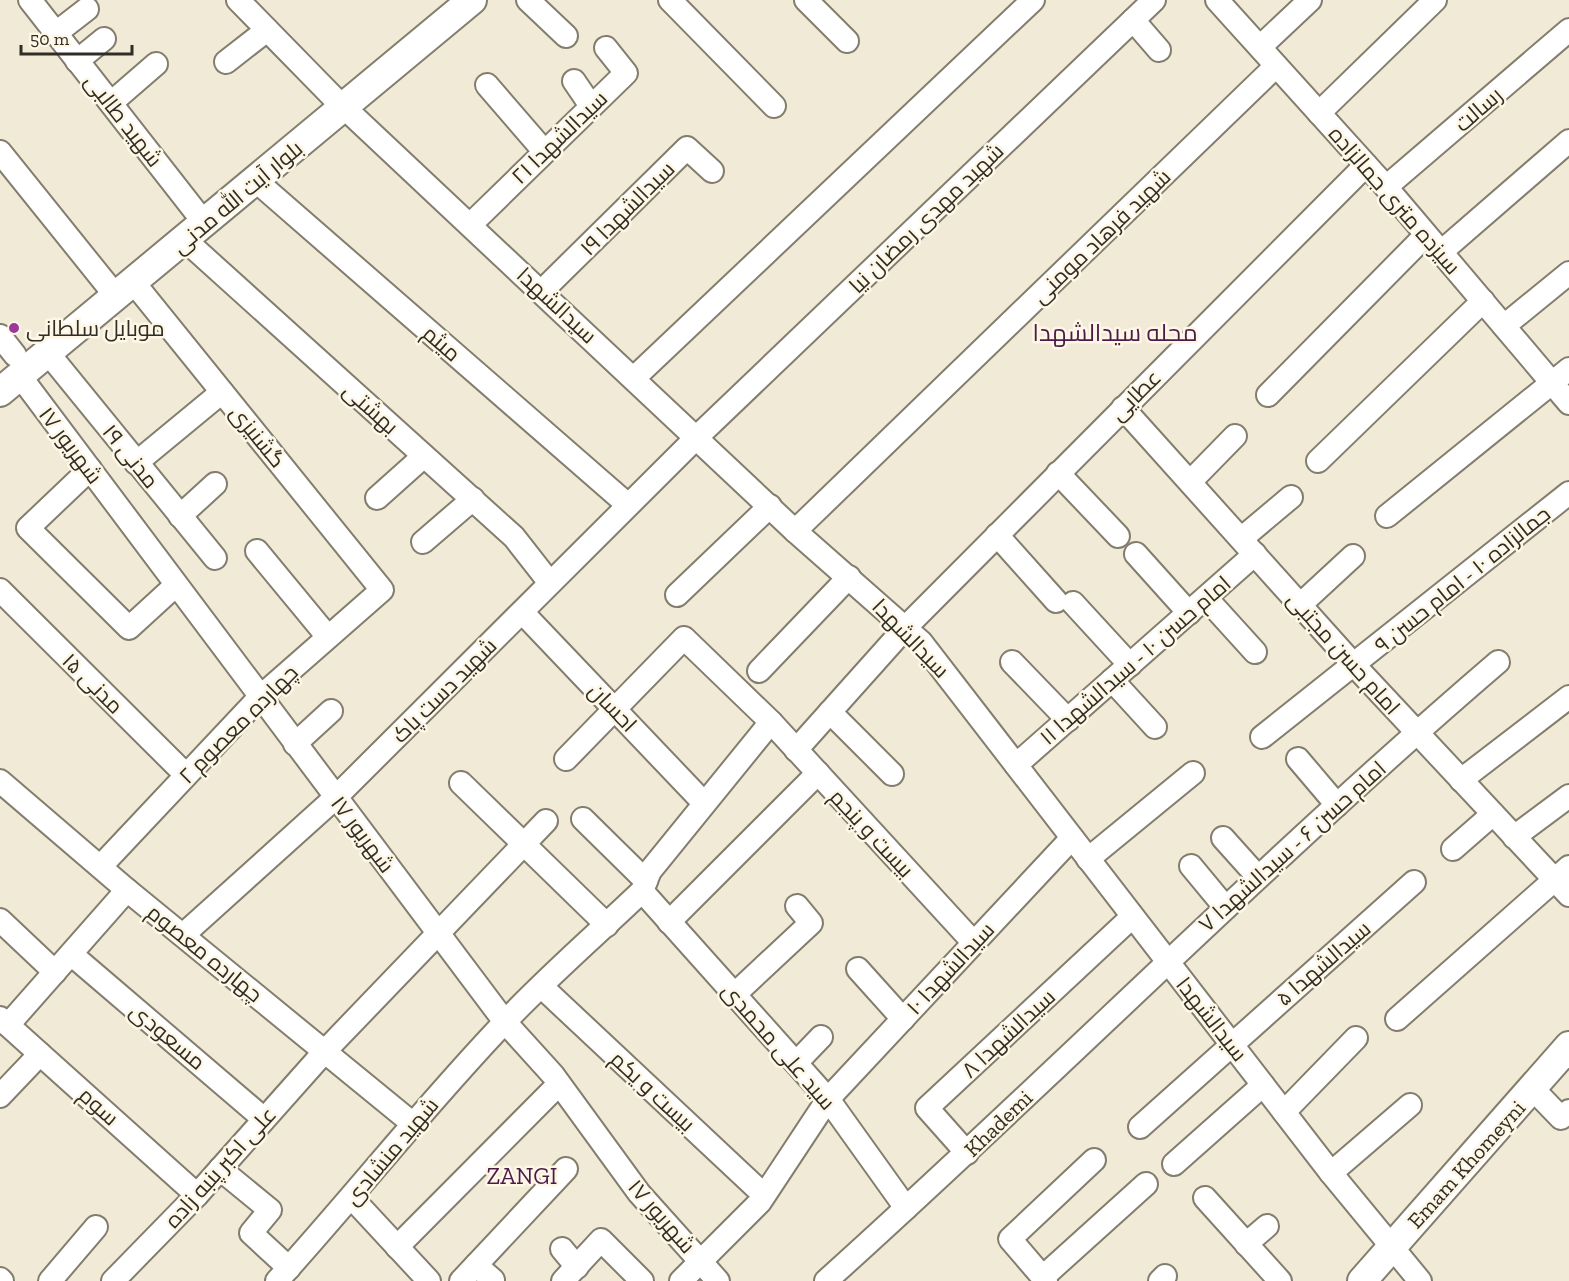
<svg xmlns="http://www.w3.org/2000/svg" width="1569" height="1281" viewBox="0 0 1569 1281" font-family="'Zilla Slab',Cairo,serif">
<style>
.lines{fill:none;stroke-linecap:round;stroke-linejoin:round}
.minor-casing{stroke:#837d6d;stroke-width:26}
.major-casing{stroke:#837d6d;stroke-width:32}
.minor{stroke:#fff;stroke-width:22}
.major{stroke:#fff;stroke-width:28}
.poi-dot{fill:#9d379b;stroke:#fef7e5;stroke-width:2}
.labels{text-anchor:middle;stroke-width:5;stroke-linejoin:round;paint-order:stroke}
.street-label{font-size:22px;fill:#2f2d26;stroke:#fef7e5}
.poi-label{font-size:22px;fill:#2f2d26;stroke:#fef7e5;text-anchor:start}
.neighbourhood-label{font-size:24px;fill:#4c1b4a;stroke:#fef7e5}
</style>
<rect width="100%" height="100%" fill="#f0ead7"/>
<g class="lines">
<g class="minor-casing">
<g id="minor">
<path d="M30 0 195 211"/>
<path d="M238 0 332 96 795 531 921 642 1331 1173 1420 1281"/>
<path d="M528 0 566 36"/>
<path d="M670 0 774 106"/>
<path d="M806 0 847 41"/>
<path d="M1217 0 1386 187 1569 403"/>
<path d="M1133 20 1159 50"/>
<path d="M56 33 87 9"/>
<path d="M1260 47 1310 0"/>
<path d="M77 61 104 39"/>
<path d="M226 62 267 30"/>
<path d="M574 81 591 106"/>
<path d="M487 85 544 151"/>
<path d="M111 103 156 64"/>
<path d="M1319 113 1435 0"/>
<path d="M0 152 107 285"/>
<path d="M255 180 628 505"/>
<path d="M1386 187 1569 30"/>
<path d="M470 225 626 73 606 48"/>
<path d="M185 240 514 537 550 583"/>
<path d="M1441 252 1569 141"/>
<path d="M542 291 687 148 712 171"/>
<path d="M1504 326 1569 273"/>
<path d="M0 336 15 355"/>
<path d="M48 353 215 558"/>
<path d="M20 376 505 1022 553 1075 639 1193 718 1281"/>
<path d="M634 378 1033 0"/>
<path d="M1268 395 1426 235"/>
<path d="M1123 408 1354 665 1569 895"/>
<path d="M1318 461 1483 301"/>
<path d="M136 463 222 392"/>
<path d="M90 469 28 528 129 628 176 585"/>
<path d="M1058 473 1118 536"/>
<path d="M1190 482 1235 436"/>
<path d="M377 498 424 456"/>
<path d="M180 516 215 484"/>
<path d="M1387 516 1569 369"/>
<path d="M795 531 1276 66"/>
<path d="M997 535 1056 601"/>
<path d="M1241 539 1291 497"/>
<path d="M423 542 473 499"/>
<path d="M257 551 328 637"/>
<path d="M1136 554 1189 613"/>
<path d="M0 590 186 775"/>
<path d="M677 595 770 506"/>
<path d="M1206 598 1255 652"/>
<path d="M1073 603 1130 665"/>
<path d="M1300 605 1353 556"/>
<path d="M522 612 703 802"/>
<path d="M1012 662 1068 720"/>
<path d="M759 671 849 577"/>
<path d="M1112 680 1155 727"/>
<path d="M830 712 892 774"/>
<path d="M1262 737 1569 493"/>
<path d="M295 744 331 711"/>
<path d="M796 750 906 627 1366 165"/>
<path d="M566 759 684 638 771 722 974 943"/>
<path d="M1298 759 1337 805"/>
<path d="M1016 765 1255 554"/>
<path d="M1461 780 1569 697"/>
<path d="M0 781 127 890 412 1123"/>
<path d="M461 783 607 925"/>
<path d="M583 819 646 881"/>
<path d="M1514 837 1569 796"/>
<path d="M1223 838 1258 877"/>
<path d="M1453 849 1493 814"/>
<path d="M1088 859 1193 773"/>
<path d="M101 866 260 697 382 590 134 283"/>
<path d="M1191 866 1225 907"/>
<path d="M642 891 828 1099 906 1208"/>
<path d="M0 920 55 972"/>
<path d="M669 922 818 773"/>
<path d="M183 935 335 798 698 436 1154 0"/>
<path d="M71 954 264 1119"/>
<path d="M858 969 903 1019"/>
<path d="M542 987 764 1195"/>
<path d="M735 994 811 923 797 906"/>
<path d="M0 1018 197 1195"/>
<path d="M1397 1019 1569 867"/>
<path d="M8 1025 127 890"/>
<path d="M796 1063 821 1037"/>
<path d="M1533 1089 1561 1118 1569 1111"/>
<path d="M0 1096 40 1054"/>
<path d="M1284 1112 1356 1038"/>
<path d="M1140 1127 1414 882"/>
<path d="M967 1153 927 1108 1132 917"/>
<path d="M1174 1164 1263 1085"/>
<path d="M220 1169 270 1210 251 1233 289 1268"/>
<path d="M1331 1173 1410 1105"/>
<path d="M352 1198 429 1281"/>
<path d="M1205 1198 1280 1281"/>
<path d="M1246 1244 1267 1226"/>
<path d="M397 1247 559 1084"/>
<path d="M562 1249 577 1267"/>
<path d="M476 1265 493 1280"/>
<path d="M1043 1277 1146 1184"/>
<path d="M0 1279 2 1281"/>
<path d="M50 1281 96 1227"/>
<path d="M113 1281 197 1195 326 1050 546 821"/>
<path d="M277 1281C354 1196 424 1107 503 1024 547 977 596 935 642 891L650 871 771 722"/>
<path d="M461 1281 566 1169"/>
<path d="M563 1281 601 1240 642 1281"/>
<path d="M681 1281 760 1202 828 1099 1072 838"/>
<path d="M826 1281C1053 1077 1267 860 1498 662"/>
<path d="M1046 1281 1010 1239 1094 1160"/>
<path d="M1160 1281 1165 1276"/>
</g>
</g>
<g class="major-casing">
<g id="major">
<path d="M0 392 472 0"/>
<path d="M1362 1281 1569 1046"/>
</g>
</g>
<use href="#minor" class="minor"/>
<use href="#major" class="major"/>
</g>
<circle class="poi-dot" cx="14" cy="328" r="6"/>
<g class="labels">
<g class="street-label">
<text transform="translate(1478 109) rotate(-41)" y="8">رسالت</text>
<text transform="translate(124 120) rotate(52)" y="8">شهید طالبی</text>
<text transform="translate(559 137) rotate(-44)" y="8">سیدالشهدا ۲۱</text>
<text transform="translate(237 197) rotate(-40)" y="8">بلوار آیت الله مدنی</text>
<text transform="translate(1395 200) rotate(49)" y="8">سیزده متری جمالزاده</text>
<text transform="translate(627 208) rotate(-45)" y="8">سیدالشهدا ۱۹</text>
<text transform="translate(926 218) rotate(-44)" y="8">شهید مهدی رمضان نیا</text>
<text transform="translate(1101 236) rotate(-44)" y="8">شهید فرهاد مومنی</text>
<text transform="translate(557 305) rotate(43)" y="8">سیدالشهدا</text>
<text transform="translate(442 343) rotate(41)" y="8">میثم</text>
<text transform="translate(1135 395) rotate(-45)" y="8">عطایی</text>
<text transform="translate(371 408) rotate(42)" y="8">بهشتی</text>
<text transform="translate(258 436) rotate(51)" y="8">گشنیزی</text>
<text transform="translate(71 445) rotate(53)" y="8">۱۷ شهریور</text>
<text transform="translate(131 456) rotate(51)" y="8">مدنی ۱۹</text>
<text transform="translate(1462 579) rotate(-39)" y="8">جمالزاده ۱۰ - امام حسن ۹</text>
<text transform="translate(911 638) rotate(46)" y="8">سیدالشهدا</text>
<text transform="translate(1344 653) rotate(48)" y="8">امام حسن مجتبی</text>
<text transform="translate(1135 660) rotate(-41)" y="8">امام حسن ۱۰ - سیدالشهدا ۱۱</text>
<text transform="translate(93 683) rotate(45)" y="8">مدنی ۱۵</text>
<text transform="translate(444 690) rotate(-45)" y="8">شهید دست پاک</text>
<text transform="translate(613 707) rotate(46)" y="8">احسان</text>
<text transform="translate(238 724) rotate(-45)" y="8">چهارده معصوم ۲</text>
<text transform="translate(872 833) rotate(47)" y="8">بیست و پنجم</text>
<text transform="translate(363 834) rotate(53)" y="8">۱۷ شهریور</text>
<text transform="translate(1292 846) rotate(-42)" y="8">امام حسن ۶ - سیدالشهدا ۷</text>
<text transform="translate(205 953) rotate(39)" y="8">چهارده معصوم</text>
<text transform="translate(1323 963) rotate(-41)" y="8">سیدالشهدا ۵</text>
<text transform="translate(950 968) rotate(-47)" y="8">سیدالشهدا ۱۰</text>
<text transform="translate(1212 1019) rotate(52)" y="8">سیدالشهدا</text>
<text transform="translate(1008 1033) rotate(-43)" y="8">سیدالشهدا ۸</text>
<text transform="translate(168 1036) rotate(40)" y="8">مسعودی</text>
<text transform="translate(779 1046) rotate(49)" y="8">سید علی محمدی</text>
<text transform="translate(653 1091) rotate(43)" y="8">بیست و یکم</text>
<text transform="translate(99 1106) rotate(42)" y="8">سوم</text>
<text transform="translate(998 1123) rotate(-44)" y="8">Khademi</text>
<text transform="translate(391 1151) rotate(-50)" y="8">شهید منشادی</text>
<text transform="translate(1466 1164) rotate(-48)" y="8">Emam Khomeyni</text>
<text transform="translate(220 1167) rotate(-48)" y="8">علی اکبر پنبه زاده</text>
<text transform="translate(662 1216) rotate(49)" y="8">۱۷ شهریور</text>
</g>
<g class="poi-label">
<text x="26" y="336">موبایل سلطانی</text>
</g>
<g class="neighbourhood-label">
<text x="1115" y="341">محله سیدالشهدا</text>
<text x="522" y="1184">ZANGI</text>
</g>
</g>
<path d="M21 45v9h111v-9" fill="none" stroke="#2f2d26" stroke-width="3"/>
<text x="30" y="45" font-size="18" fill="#2f2d26" stroke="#fef7e5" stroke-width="4.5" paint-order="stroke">50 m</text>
</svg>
